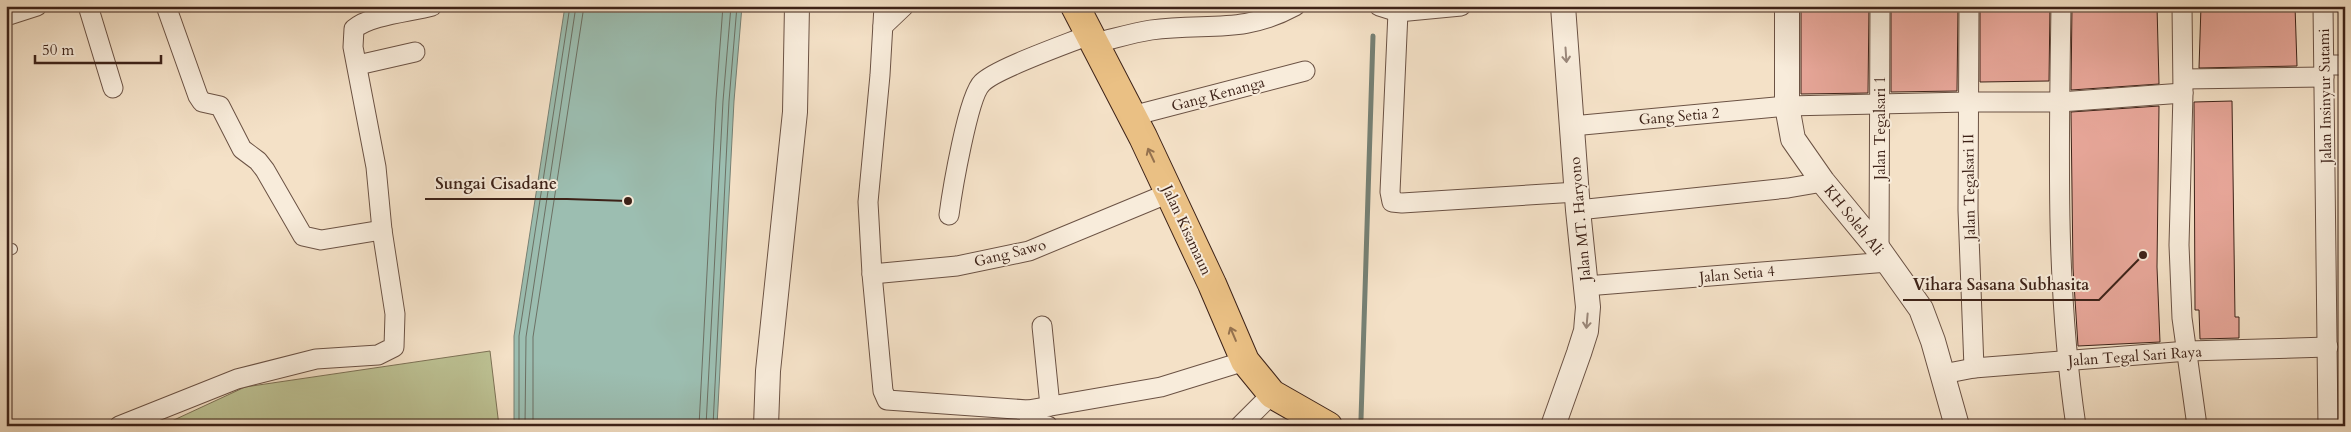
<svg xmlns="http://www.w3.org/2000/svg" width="2351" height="432" viewBox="0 0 2351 432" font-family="Cardo,serif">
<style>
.green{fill:#bdc294;stroke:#7d7256}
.water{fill:#9cbeb1;stroke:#768074}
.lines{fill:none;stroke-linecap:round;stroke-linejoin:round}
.shore{stroke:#6c7064;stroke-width:1}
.stream{stroke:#768074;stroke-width:5}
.building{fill:#e8a79a;stroke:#3d2218}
.service-casing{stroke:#6b5244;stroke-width:12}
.minor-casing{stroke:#6b5244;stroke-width:21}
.tertiary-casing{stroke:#6b5244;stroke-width:26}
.primary-casing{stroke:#3d2218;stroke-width:30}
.service{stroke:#f8ecdb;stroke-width:10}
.minor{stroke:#f8ecdb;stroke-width:19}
.tertiary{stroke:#f8ecdb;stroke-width:24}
.primary{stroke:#eac084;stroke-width:28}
.oneway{stroke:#9a877a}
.oneway2{stroke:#94714e}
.labels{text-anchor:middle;stroke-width:4;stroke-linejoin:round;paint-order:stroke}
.street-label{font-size:15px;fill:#3d2218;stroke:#f8ecdb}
.leader{fill:none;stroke:#3d2218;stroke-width:2}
.callout-dot{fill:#3d2218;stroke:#f8ecdb;stroke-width:2}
.callout-label{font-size:16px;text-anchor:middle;font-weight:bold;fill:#3d2218;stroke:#f8ecdb;stroke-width:4;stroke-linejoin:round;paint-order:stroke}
</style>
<rect width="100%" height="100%" fill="#f4e1c7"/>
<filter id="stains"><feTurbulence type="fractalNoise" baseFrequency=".004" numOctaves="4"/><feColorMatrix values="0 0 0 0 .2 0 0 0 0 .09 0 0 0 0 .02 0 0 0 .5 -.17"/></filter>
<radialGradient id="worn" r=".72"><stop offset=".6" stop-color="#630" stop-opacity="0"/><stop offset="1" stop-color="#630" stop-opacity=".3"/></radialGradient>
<path class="green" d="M490 351 499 426H161L245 387Z"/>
<path class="water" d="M565 6H742L734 101 717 426H514V336Z"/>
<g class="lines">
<g class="shore">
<path d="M519 426V336L570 6"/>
<path d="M525 426 526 337 576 6"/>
<path d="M533 426V337L584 6"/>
<path d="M699 426 716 100 723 6"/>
<path d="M706 426 723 101 731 6"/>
<path d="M713 426 729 101 737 6"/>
</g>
<path class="stream" d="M1361 419 1373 36"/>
</g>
<g class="building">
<path d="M1801 6H1869L1868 93 1801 94Z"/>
<path d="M1917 6H1958L1957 91 1891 92V7Z"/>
<path d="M1980 6H2050L2049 81 1980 82Z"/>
<path d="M2072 6H2157L2159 84 2071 90Z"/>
<path d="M2201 6H2295L2297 66 2199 68Z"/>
<path d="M2232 101 2235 317H2239V338L2200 339 2199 310H2195L2194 102Z"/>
<path d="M2159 106 2157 267 2160 342 2078 346 2073 268 2071 112Z"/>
</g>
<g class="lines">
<g class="service-casing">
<path id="service" d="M6 250 12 249"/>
</g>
<g class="minor-casing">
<g id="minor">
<path d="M88 6 113 88"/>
<path d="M166 6 198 96 202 102 220 106 242 149 258 161 265 170 303 236 321 240 382 230"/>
<path d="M884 6 880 75 868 202 872 274 883 391 887 400 1028 410 1161 387 1245 361"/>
<path d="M1379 6 1398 12 1461 6"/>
<path d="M1969 6 1968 210 1974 368"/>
<path d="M2061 6C2059 147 2055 286 2076 426"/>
<path d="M2182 6 2183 93 2179 245 2182 318 2197 426"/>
<path d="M2323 6 2328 426"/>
<path d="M1398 12 1390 192 1392 202 1402 203 1577 192"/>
<path d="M6 16 37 6"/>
<path d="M883 26 904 6"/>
<path d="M1095 43C1113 39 1132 33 1151 30 1206 22 1242 35 1295 6"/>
<path d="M358 65 415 52"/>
<path d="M2325 65H2345"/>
<path d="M2184 79 2324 77"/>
<path d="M1132 116 1305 71"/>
<path d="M1572 126 1787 106 1968 102H2060L2183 93"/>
<path d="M1578 210 1788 188 1823 182"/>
<path d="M949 215C952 192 968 96 982 83 995 69 1067 44 1089 35"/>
<path d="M1879 250 1880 6"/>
<path d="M872 274 957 266 1029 251 1169 193"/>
<path d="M1586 286 1888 262"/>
<path d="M1042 326 1050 406"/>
<path d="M1943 374 1974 368 2188 351 2328 347"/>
<path d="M1028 410 1030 422 1048 426"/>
<path d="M119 426 237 379 316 359 378 355 394 347 395 314 382 230 376 167 353 47 354 29C370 15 410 12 432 6"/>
<path d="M1240 426 1272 394"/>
</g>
</g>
<g class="tertiary-casing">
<g id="tertiary">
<path d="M1787 6V106L1793 139 1823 182 1879 250 1921 309 1933 341 1957 426"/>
<path d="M766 426 768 371 795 112 797 6"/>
<path d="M1553 426 1579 353 1586 331 1588 307 1578 210 1563 6"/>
</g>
</g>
<g class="primary-casing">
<path id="primary" d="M1075 6 1143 137 1212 284 1245 361 1272 394 1328 426"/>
</g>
<use href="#service" class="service"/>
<use href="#minor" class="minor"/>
<use href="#tertiary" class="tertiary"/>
<use href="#primary" class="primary"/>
</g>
<defs><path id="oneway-shaft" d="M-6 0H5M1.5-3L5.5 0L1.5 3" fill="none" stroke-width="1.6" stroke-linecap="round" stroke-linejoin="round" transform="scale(1.25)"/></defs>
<g class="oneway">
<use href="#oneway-shaft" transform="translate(1566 55) rotate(86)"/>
<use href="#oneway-shaft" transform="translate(1587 321) rotate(95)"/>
</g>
<g class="oneway2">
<use href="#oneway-shaft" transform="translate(1151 155) rotate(-115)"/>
<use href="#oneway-shaft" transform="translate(1233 334) rotate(-113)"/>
</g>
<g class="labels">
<g class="street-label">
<text transform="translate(1218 94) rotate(-15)" y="5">Gang Kenanga</text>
<text transform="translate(2325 96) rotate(-91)" y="5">Jalan Insinyur Sutami</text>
<text transform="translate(1679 116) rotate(-5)" y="5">Gang Setia 2</text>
<text transform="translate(1880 128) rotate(-90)" y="5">Jalan Tegalsari 1</text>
<text transform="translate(1969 187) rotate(-91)" y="5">Jalan Tegalsari II</text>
<text transform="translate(1580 219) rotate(-95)" y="5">Jalan MT. Haryono</text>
<text transform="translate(1854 220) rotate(51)" y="5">KH Soleh Ali</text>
<text transform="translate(1187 230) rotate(65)" y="5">Jalan Kisamaun</text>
<text transform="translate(1010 253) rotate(-14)" y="5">Gang Sawo</text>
<text transform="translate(1737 274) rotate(-5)" y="5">Jalan Setia 4</text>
<text transform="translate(2135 356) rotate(-4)" y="5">Jalan Tegal Sari Raya</text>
</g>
</g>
<path class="leader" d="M628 201L567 199H425M2143 255L2099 300H1903"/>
<g class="callout-dot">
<circle cx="628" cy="201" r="5"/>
<circle cx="2143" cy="255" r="5"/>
</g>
<g class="callout-label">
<text x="496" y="189">Sungai Cisadane</text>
<text x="2001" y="290">Vihara Sasana Subhasita</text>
</g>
<rect width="2351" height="432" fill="none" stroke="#f4e1c7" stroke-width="25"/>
<rect x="8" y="8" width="2336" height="417" fill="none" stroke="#3d2218" stroke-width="2.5"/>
<rect x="12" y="12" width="2326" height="407" fill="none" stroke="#3d2218"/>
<path d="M35 55v8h126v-8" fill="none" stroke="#3d2218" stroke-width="2.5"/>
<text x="42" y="55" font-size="15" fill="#3d2218" stroke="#f8ecdb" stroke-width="4" paint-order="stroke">50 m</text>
<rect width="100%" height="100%" filter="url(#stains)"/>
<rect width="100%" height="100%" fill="url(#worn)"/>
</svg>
